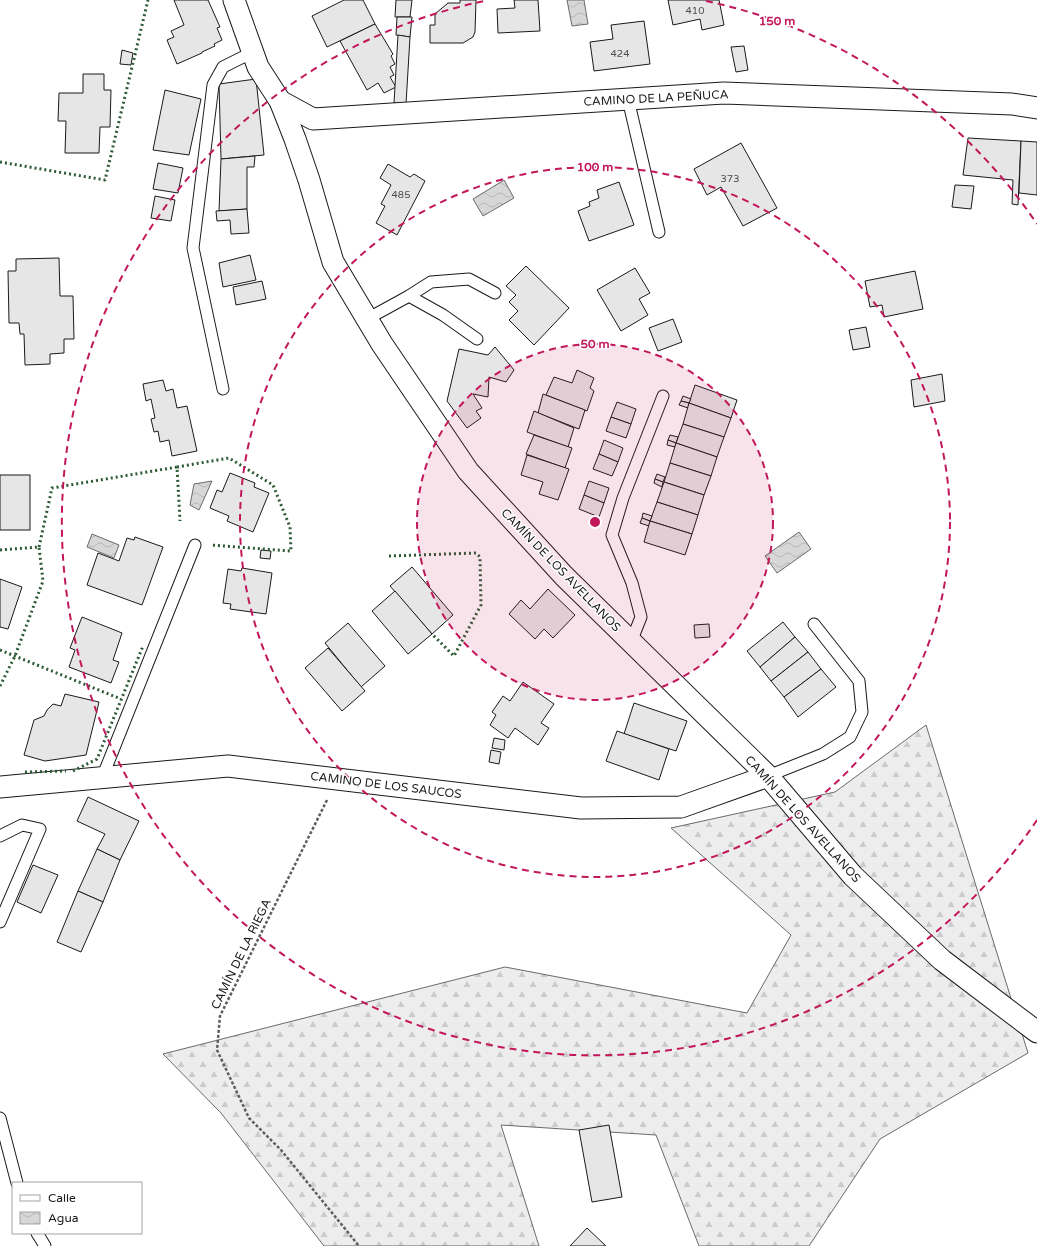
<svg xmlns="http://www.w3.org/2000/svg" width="1037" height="1246" viewBox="0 0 1037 1246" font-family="'Varela Round',sans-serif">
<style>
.forest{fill:url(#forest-firs);stroke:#6a6a6a}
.water{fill:url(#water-waves);stroke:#6a6a6a}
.building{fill:#e6e6e6;stroke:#1a1a1a}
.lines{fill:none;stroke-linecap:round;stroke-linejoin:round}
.lane-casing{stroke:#1a1a1a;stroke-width:13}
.street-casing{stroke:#1a1a1a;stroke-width:23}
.path{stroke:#5f5f5f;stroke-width:2.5;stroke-dasharray:3 2;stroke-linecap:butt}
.lane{stroke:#fff;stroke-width:11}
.street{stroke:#fff;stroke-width:21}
.hedge{stroke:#2b5a34;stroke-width:3;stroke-dasharray:2 3;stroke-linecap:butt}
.ring{fill:none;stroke:#c2185b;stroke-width:2;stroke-dasharray:7 5}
.labels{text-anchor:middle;stroke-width:3;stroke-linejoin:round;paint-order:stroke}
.number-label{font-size:10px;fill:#4d4d4d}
.street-label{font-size:12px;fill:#1a1a1a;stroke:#fff}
.centre{fill:#c2185b;stroke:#fff;stroke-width:2}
.ring-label{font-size:12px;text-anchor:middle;font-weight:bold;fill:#c2185b;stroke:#fff;stroke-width:3;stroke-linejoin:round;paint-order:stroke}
</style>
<defs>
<pattern id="forest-firs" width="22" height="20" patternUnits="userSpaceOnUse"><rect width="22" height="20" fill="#ededed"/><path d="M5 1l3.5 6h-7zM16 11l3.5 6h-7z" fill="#cbcbcb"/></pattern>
<pattern id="water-waves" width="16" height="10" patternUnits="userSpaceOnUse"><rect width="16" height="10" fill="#d7d7d7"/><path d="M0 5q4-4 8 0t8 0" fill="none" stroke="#b8b8b8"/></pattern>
</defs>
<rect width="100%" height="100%" fill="#fff"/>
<path class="forest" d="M926 725 1028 1053 880 1139 809 1246H699L656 1135 501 1125 539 1246H324L221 1113 163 1054 505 967 747 1013 791 935 671 828 835 792Z"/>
<g class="water">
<path d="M567 0H584L588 24 572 26Z"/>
<path d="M504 180 514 198 483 216 473 199Z"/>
<path d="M212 481 199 510 190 505 194 484Z"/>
<path d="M799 532 811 549 777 573 765 556Z"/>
<path d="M92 534 119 545 114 558 87 547Z"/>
</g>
<g class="building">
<path d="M174 0H208L220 27 217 28 222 40 214 44 215 46 202 52V53L177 64 167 40 174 37 171 31 184 25Z"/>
<path d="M344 0H363L375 24 327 47 312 16Z"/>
<path d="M396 0H412L410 17H395Z"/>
<path d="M460 0H476L475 32 473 37 463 43H430V25H435V14L448 3H460Z"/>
<path d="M514 0H538L540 31 498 33 497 9 515 8Z"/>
<path d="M668 0H719L724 25 702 30 700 19 673 25Z"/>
<path d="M397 17H412L410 37 396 35Z"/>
<path d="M644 21 650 64 594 71 590 42 613 39 611 25Z"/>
<path d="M375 24 393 54 391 56 395 64 390 67 394 75 390 77 396 87 384 93 378 83 367 90 340 41Z"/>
<path d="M398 35 410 37 406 104 394 103Z"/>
<path d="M744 46 748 70 736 72 731 47Z"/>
<path d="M122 50 133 53 131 65 120 64Z"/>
<path d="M83 74H104V90H111L110 127H100L99 153H65L66 121H58L59 93H83Z"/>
<path d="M256 79 264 155 221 159 219 84Z"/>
<path d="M165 90 201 99 189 155 153 150Z"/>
<path d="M968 138 1021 141 1018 205 1012 204 1013 180 963 175Z"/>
<path d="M1021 141 1037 142V195L1019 193Z"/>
<path d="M741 143 777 208 743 226 721 187 707 195 694 169Z"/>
<path d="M255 156 254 167H247V209L219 211 221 159Z"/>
<path d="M158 163 183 168 178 193 153 189Z"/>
<path d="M388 164 410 177 414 174 425 181 397 235 376 223 385 206 381 204 391 185 380 178Z"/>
<path d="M619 182 634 225 589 241 578 211 590 206 589 202 599 198 597 190Z"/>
<path d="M955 185 974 186 971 209 952 207Z"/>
<path d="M155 196 175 200 171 221 151 218Z"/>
<path d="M247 209 249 233 231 234 230 220 217 221 216 211Z"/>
<path d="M250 255 256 280 223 287 219 263Z"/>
<path d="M59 258 60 296H73L74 339H64V353L50 354V364L25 365 24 334H20L19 323H9L8 271H16V259Z"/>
<path d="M526 266 569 308 534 345 509 320 518 311 509 302 516 295 506 286Z"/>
<path d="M635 268 650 293 639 299 648 315 621 331 597 290Z"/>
<path d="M915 271 923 309 884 317 882 305 870 307 865 281Z"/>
<path d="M262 281 266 299 236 305 233 287Z"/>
<path d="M673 319 682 342 658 351 649 328Z"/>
<path d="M866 327 870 347 853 350 849 330Z"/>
<path d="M495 347 514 370 506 382 489 377 488 397 473 394 482 408 476 411 481 418 467 428 447 401 459 349 488 355Z"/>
<path d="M577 370 594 378 590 388 594 391 587 411 546 395 554 377 572 383Z"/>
<path d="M942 374 945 401 914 407 911 380Z"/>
<path d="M163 380 166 391 173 389 177 408 187 406 197 451 172 456 169 440 160 442 158 431 154 432 151 419 155 418 151 399 146 401 143 384Z"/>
<path d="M695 385 737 400 731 418 689 403Z"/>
<path d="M543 394 585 410 579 429 538 413Z"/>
<path d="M683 396 691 399 689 403 681 401Z"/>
<path d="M681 401 689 403 688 408 679 405Z"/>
<path d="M617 402 636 409 631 424 611 417Z"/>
<path d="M689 403 731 418 724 437 683 424Z"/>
<path d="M534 411 574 428 568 447 527 432Z"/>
<path d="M611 417 631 424 626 438 606 431Z"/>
<path d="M683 424 724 437 717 457 676 443Z"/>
<path d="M534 435 572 448 565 468 526 454Z"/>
<path d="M670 435 678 437 676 443 668 440Z"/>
<path d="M604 440 623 448 618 462 599 454Z"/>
<path d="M668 440 676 443 675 447 667 445Z"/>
<path d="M676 443 717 457 711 476 670 463Z"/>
<path d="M599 454 618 462 612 476 593 469Z"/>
<path d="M527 455 569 469 558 500 539 494 543 482 521 475Z"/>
<path d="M670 463 711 476 704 495 664 482Z"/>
<path d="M230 473 255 483 254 487 269 493 253 532 227 521 229 516 210 508 217 490 222 492Z"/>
<path d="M657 474 665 477 663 482 655 479Z"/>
<rect x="0" y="475" width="30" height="55"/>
<path d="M655 479 663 482 662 487 654 483Z"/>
<path d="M589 481 609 488 604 503 584 495Z"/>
<path d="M664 482 704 495 698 515 657 502Z"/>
<path d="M584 495 604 503 599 517 579 509Z"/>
<path d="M657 502 698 515 692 534 650 521Z"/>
<path d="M643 513 652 516 650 521 642 518Z"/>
<path d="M642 518 650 521 649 526 640 523Z"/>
<path d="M650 521 692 534 685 555 644 542Z"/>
<path d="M135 537 163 547 142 605 87 585 98 553 119 561 127 538 134 540Z"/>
<path d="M261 550 271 551 270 559 260 558Z"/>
<path d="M412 567 453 615 432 634 390 586Z"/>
<path d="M242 568 272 573 266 614 230 609 231 604 223 603 228 569 241 571Z"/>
<path d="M0 579 22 587 8 629 0 627Z"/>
<path d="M548 589 575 615 553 638 544 629 535 639 509 614 521 600 530 609Z"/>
<path d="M395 591 432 634 408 654 372 611Z"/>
<path d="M82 617 122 633 113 660 119 662 111 683 69 667 75 650 70 648Z"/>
<path d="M783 622 795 637 760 667 747 651Z"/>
<path d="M348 623 385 666 361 687 325 643Z"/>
<path d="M709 624 710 637 695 638 694 625Z"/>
<path d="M795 637 808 652 771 681 760 667Z"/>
<path d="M328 648 365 691 342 711 305 668Z"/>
<path d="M808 652 821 669 784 697 771 681Z"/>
<path d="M821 669 836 687 798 717 784 697Z"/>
<path d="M523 682 554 704 541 723 549 728 538 745 515 728 508 738 490 725 496 715 492 712 503 696 510 701Z"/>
<path d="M65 694 99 702 86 755 45 761 24 755 34 720 44 716 47 710 53 704 61 706Z"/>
<path d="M634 703 687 721 676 751 624 734Z"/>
<path d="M617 731 669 749 659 780 606 761Z"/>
<path d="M494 738 505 740 504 750 492 748Z"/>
<path d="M491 750 501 752 499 764 489 762Z"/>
<path d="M88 797 139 821 120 860 97 849 105 834 77 821Z"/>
<path d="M97 849 120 860 103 902 78 891Z"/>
<path d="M33 865 58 875 41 913 17 902Z"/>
<path d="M78 891 103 902 81 952 57 942Z"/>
<path d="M609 1125 622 1197 592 1202 579 1130Z"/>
<path d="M587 1228 606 1246H570Z"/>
</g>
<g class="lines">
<g class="lane-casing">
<g id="lane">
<path d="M628 99 659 232"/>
<path d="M409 296 443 315 477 339"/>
<path d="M367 319 409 296 431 282 469 279 495 293"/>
<path d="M223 389 193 248 213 85 223 67 253 52"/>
<path d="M631 642 641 617 632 583 612 535 623 498 663 396"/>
<path d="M768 776 823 754 850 737 862 712 859 681 814 624"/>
<path d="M102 778 195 545"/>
<path d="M0 836 22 825 40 829 0 922"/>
<path d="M0 1118 17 1183"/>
<path d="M37 1233 45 1246"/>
</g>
</g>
<g class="street-casing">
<g id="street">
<path d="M234 0 258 67 280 101 295 139 309 180 333 262 382 344 468 471 564 576 768 776 853 876 942 960 1037 1032"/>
<path d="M280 101 313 119 724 93 1012 104 1037 108"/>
<path d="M0 787 228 766 581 808 681 807 768 776"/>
</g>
</g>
<path class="path" d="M327 800 220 1016 217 1050 249 1118 281 1150 359 1246"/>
<use href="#lane" class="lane"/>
<use href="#street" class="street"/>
<g class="hedge">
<path d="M0 162 105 180 148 0"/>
<path d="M177 467 229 458 273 485 290 527 291 551 211 545"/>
<path d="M39 547 52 488 177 467 180 521"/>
<path d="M0 550 39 547 43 581 15 656 0 686"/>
<path d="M389 556 476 553 480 557 481 605 454 656 432 634"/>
<path d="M0 650 121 699"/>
<path d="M73 771 97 759 143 646"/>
<path d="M25 772 66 771"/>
</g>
</g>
<circle cx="595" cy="522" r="178" fill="#c2185b" fill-opacity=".12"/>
<g class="ring">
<circle cx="595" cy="522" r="178"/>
<circle cx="595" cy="522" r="355"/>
<path d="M1037 820A533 533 0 1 1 484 1M706 1A533 533 0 0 1 1037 224"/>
</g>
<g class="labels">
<g class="number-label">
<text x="695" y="14">410</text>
<text x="620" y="57">424</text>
<text x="730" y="182">373</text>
<text x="401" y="198">485</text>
</g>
<g class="street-label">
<text transform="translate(656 98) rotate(-3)" y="4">CAMINO DE LA PEÑUCA</text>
<text transform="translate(561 570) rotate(46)" y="4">CAMÍN DE LOS AVELLANOS</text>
<text transform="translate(386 785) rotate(7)" y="4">CAMINO DE LOS SAUCOS</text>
<text transform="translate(803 819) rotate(48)" y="4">CAMÍN DE LOS AVELLANOS</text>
<text transform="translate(241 954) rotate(-64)" y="4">CAMÍN DE LA RIEGA</text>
</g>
</g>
<circle cx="595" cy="522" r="6" class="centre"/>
<g class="ring-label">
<text x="777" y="25">150 m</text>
<text x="595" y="171">100 m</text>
<text x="595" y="348">50 m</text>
</g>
<rect x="12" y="1182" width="130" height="52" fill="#ffffff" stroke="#a3a3a3"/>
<rect x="20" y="1195" width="20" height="6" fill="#ffffff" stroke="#a3a3a3"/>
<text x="48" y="1202" font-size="12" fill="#1a1a1a">Calle</text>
<rect x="20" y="1212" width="20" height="12" fill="url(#water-waves)" stroke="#a3a3a3"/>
<text x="48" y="1222" font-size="12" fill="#1a1a1a">Agua</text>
</svg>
